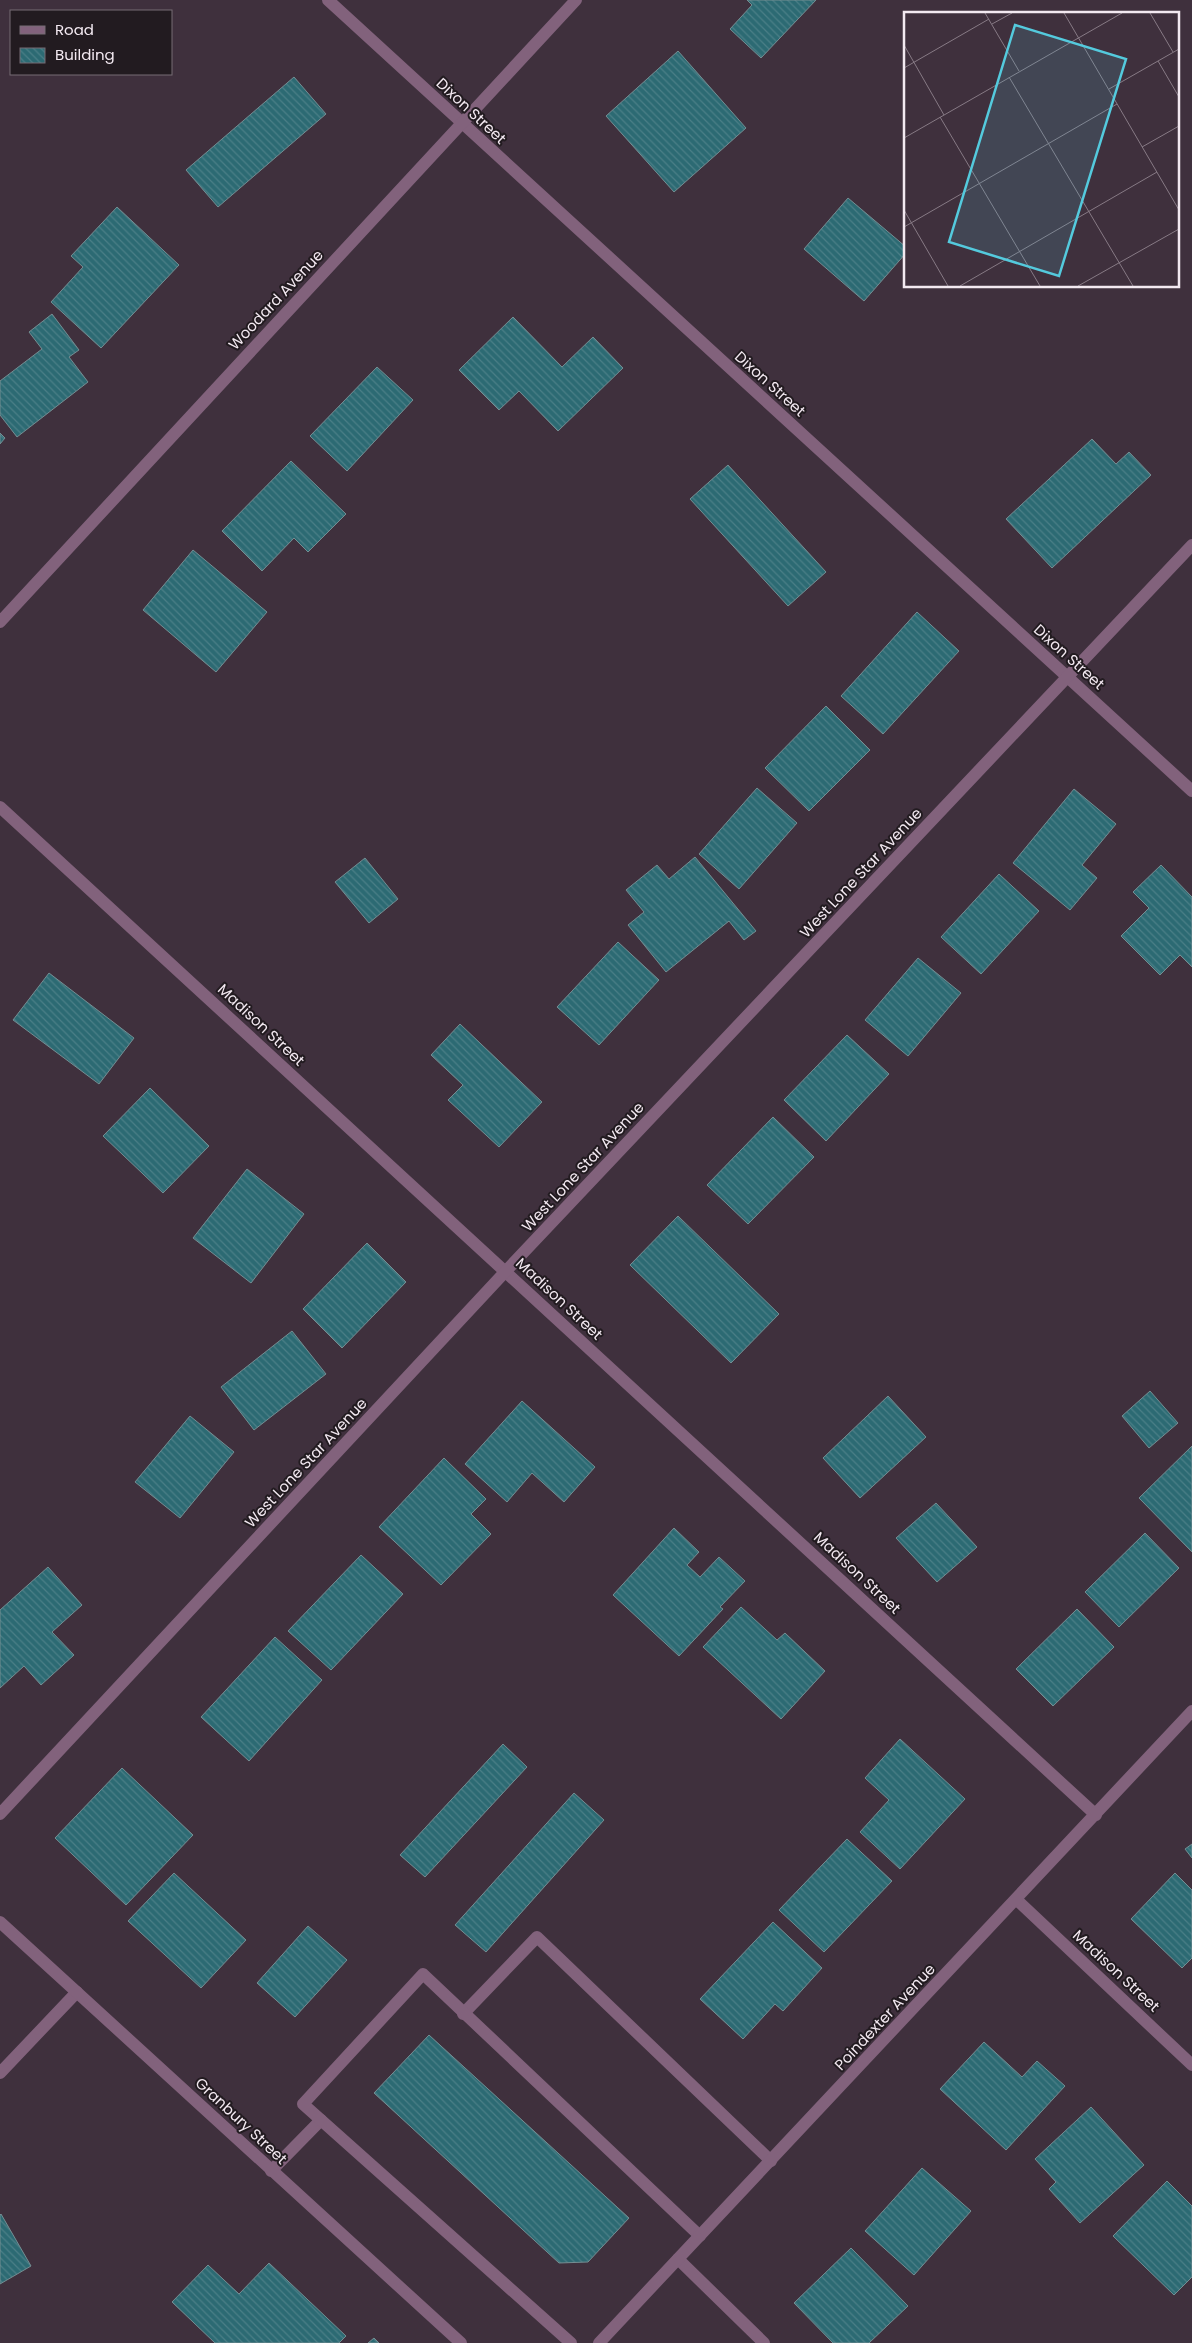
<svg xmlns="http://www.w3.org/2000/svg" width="1192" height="2343" viewBox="0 0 1192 2343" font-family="Poppins,sans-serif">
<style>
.building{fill:url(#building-back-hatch);stroke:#748d92}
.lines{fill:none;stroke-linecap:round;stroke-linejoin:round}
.service{stroke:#82627c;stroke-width:12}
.minor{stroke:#82627c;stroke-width:12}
.tertiary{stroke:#82627c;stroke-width:12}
.labels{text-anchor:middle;stroke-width:4;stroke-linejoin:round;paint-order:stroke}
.street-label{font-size:15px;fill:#f3e9f1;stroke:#221b20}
.inset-road{fill:none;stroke:#877a85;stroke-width:1}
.view{fill:#54cadd;fill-opacity:0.15;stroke:#54cadd;stroke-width:2.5}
.inset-edge{fill:none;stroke:#f3e9f1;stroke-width:2.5}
</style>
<defs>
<pattern id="building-back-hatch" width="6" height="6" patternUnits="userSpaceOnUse" patternTransform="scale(1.25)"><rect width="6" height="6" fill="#2c6a73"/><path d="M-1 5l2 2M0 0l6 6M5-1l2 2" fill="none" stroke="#4b7f87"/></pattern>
</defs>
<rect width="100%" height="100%" fill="#3f303d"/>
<g class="building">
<path d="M747 0H816L761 58 730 29 752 5Z"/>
<path d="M678 51 746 128 674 192 606 116Z"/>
<path d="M294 77 326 114 218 207 186 170Z"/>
<path d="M848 198 906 247V253L864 301 804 249Z"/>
<path d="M117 207 179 265 101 348 51 302 83 267 71 256Z"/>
<path d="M52 314 79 350 69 357 88 382 17 437 0 415V381L42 349 29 332Z"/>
<path d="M513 317 562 367 593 337 623 368 558 431 519 391 499 410 459 370Z"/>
<path d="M377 367 413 400 347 471 310 436Z"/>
<path d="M0 433 5 438 0 444Z"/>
<path d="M1092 439 1116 464 1129 452 1151 475 1052 568 1006 519Z"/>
<path d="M291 461 346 514 308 552 294 538 262 571 222 531Z"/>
<path d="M728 465 826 572 788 606 690 499Z"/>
<path d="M193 550 267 612 216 672 143 610Z"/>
<path d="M917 612 959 651 883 734 841 696Z"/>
<path d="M826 706 870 750 809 811 765 768Z"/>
<path d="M757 788 797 823 739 889 699 854Z"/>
<path d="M1074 789 1116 824 1082 865 1097 878 1070 910 1013 863Z"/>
<path d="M695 857 756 931 744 940 729 921 666 972 628 925 644 912 626 890 657 865 669 879Z"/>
<path d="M365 858 398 899 369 923 335 882Z"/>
<path d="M1161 865 1192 897V967L1180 955 1160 975 1121 936 1149 908 1133 892Z"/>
<path d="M999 874 1039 911 981 974 941 937Z"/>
<path d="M618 942 659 980 599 1045 557 1007Z"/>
<path d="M918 958 961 993 908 1056 865 1020Z"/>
<path d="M49 973 134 1038 99 1084 13 1020Z"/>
<path d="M460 1024 542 1102 499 1147 448 1100 463 1085 431 1055Z"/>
<path d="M847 1035 889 1074 826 1141 784 1100Z"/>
<path d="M150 1088 209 1146 163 1193 103 1136Z"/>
<path d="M773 1117 814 1157 748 1224 707 1185Z"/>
<path d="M247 1169 304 1214 251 1283 193 1238Z"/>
<path d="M678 1216 779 1314 731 1363 630 1265Z"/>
<path d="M367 1243 406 1282 342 1348 303 1309Z"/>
<path d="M292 1331 326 1374 254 1430 221 1387Z"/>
<path d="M1150 1391 1178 1423 1149 1448 1122 1416Z"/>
<path d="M888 1396 926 1437 860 1498 823 1458Z"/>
<path d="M522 1401 595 1467 564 1502 532 1473 507 1502 465 1464Z"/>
<path d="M190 1416 234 1452 180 1518 135 1482Z"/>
<path d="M1192 1446V1552L1139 1498Z"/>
<path d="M444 1458 486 1499 471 1514 491 1534 441 1585 379 1527Z"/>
<path d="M936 1503 977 1547 937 1582 896 1538Z"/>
<path d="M674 1528 699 1552 687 1565 700 1577 719 1557 745 1581 720 1607 723 1609 679 1656 613 1595Z"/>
<path d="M1145 1533 1179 1568 1119 1627 1085 1592Z"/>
<path d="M361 1555 403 1594 331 1670 288 1631Z"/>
<path d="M48 1567 82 1605 52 1632 74 1655 41 1685 24 1666 0 1688V1610Z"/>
<path d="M741 1607 777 1640 785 1633 825 1671 781 1719 703 1647Z"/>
<path d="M1077 1609 1114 1647 1053 1706 1016 1669Z"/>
<path d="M275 1637 322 1680 249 1761 201 1717Z"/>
<path d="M900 1739 965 1799 900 1869 860 1832 889 1800 865 1778Z"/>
<path d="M503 1744 527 1767 425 1877 400 1855Z"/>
<path d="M122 1768 193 1835 126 1905 55 1838Z"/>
<path d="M574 1793 604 1820 486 1952 455 1925Z"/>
<path d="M847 1839 892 1881 824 1952 779 1910Z"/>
<path d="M1192 1844V1858L1185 1849Z"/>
<path d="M174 1873 246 1940 201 1988 128 1921Z"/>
<path d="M1175 1873 1192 1890V1958L1182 1968 1131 1919Z"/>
<path d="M773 1922 822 1968 783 2011 775 2004 743 2039 700 1999Z"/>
<path d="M308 1926 347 1960 295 2017 257 1983Z"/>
<path d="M429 2035 629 2218 588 2262 559 2263 374 2093Z"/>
<path d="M984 2042 1022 2077 1037 2061 1065 2086 1006 2150 940 2089Z"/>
<path d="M1091 2107 1144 2165 1080 2223 1049 2189 1056 2182 1035 2159Z"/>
<path d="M922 2168 971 2211 914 2275 865 2231Z"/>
<path d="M1167 2181 1192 2206V2277L1174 2295 1113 2236Z"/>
<path d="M1 2214 31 2266 0 2284V2215Z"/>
<path d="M851 2248 908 2306 869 2343H833L794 2303Z"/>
<path d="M269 2263 346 2336 339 2343H215L172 2302 208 2265 239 2294Z"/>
<path d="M374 2338 379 2343H368Z"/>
</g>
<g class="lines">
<g class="service">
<path d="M463 2014 537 1937 771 2161"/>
<path d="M271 2171 321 2120"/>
<path d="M678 2259 764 2343"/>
<path d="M571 2343 303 2104 423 1974 700 2236"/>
</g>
<g class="minor">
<path d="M328 0 1192 791"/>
<path d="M0 807 1096 1815"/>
<path d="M0 1814 505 1272 1192 545"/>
<path d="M1017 1900 1192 2065"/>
<path d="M0 2073 77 1992"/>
<path d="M599 2343 1192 1711"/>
</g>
<g class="tertiary">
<path d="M0 622 576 0"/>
<path d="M0 1922 461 2343"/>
</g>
</g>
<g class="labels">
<g class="street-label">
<text transform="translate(471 111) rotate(43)" y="5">Dixon Street</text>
<text transform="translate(276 300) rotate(-47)" y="5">Woodard Avenue</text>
<text transform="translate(770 384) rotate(42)" y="5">Dixon Street</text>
<text transform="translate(1069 657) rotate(42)" y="5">Dixon Street</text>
<text transform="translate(861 873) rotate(-47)" y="5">West Lone Star Avenue</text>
<text transform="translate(261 1025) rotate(43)" y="5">Madison Street</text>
<text transform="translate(583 1167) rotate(-47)" y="5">West Lone Star Avenue</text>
<text transform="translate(559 1299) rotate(43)" y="5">Madison Street</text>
<text transform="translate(306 1463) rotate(-47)" y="5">West Lone Star Avenue</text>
<text transform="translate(857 1573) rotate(43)" y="5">Madison Street</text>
<text transform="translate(1116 1971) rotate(43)" y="5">Madison Street</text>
<text transform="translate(885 2017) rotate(-47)" y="5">Poindexter Avenue</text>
<text transform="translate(241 2121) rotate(43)" y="5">Granbury Street</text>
</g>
</g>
<g transform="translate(904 12)">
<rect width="275" height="275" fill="#3f303d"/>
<path class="inset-road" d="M81 1 115 59M160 1 275 198M246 1 269 40M88 12 108 1M0 33 40 103M254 49 275 85M0 56 85 7M105 65 229 274M205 77 275 37M36 105 136 274M0 126 218 1M238 135 275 114M0 198 44 274M0 215 213 92M56 274 253 160M174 274 275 217"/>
<path class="view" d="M111 13 222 47 155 264 45 230Z"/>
<rect width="275" height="275" class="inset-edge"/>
</g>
<rect x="10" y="10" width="162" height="65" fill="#221b20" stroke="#766d74"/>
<rect x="20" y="26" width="25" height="8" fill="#82627c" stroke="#766d74"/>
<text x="55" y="35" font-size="15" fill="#f3e9f1">Road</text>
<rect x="20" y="48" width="25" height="15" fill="url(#building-back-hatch)" stroke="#766d74"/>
<text x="55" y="60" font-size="15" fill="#f3e9f1">Building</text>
</svg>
